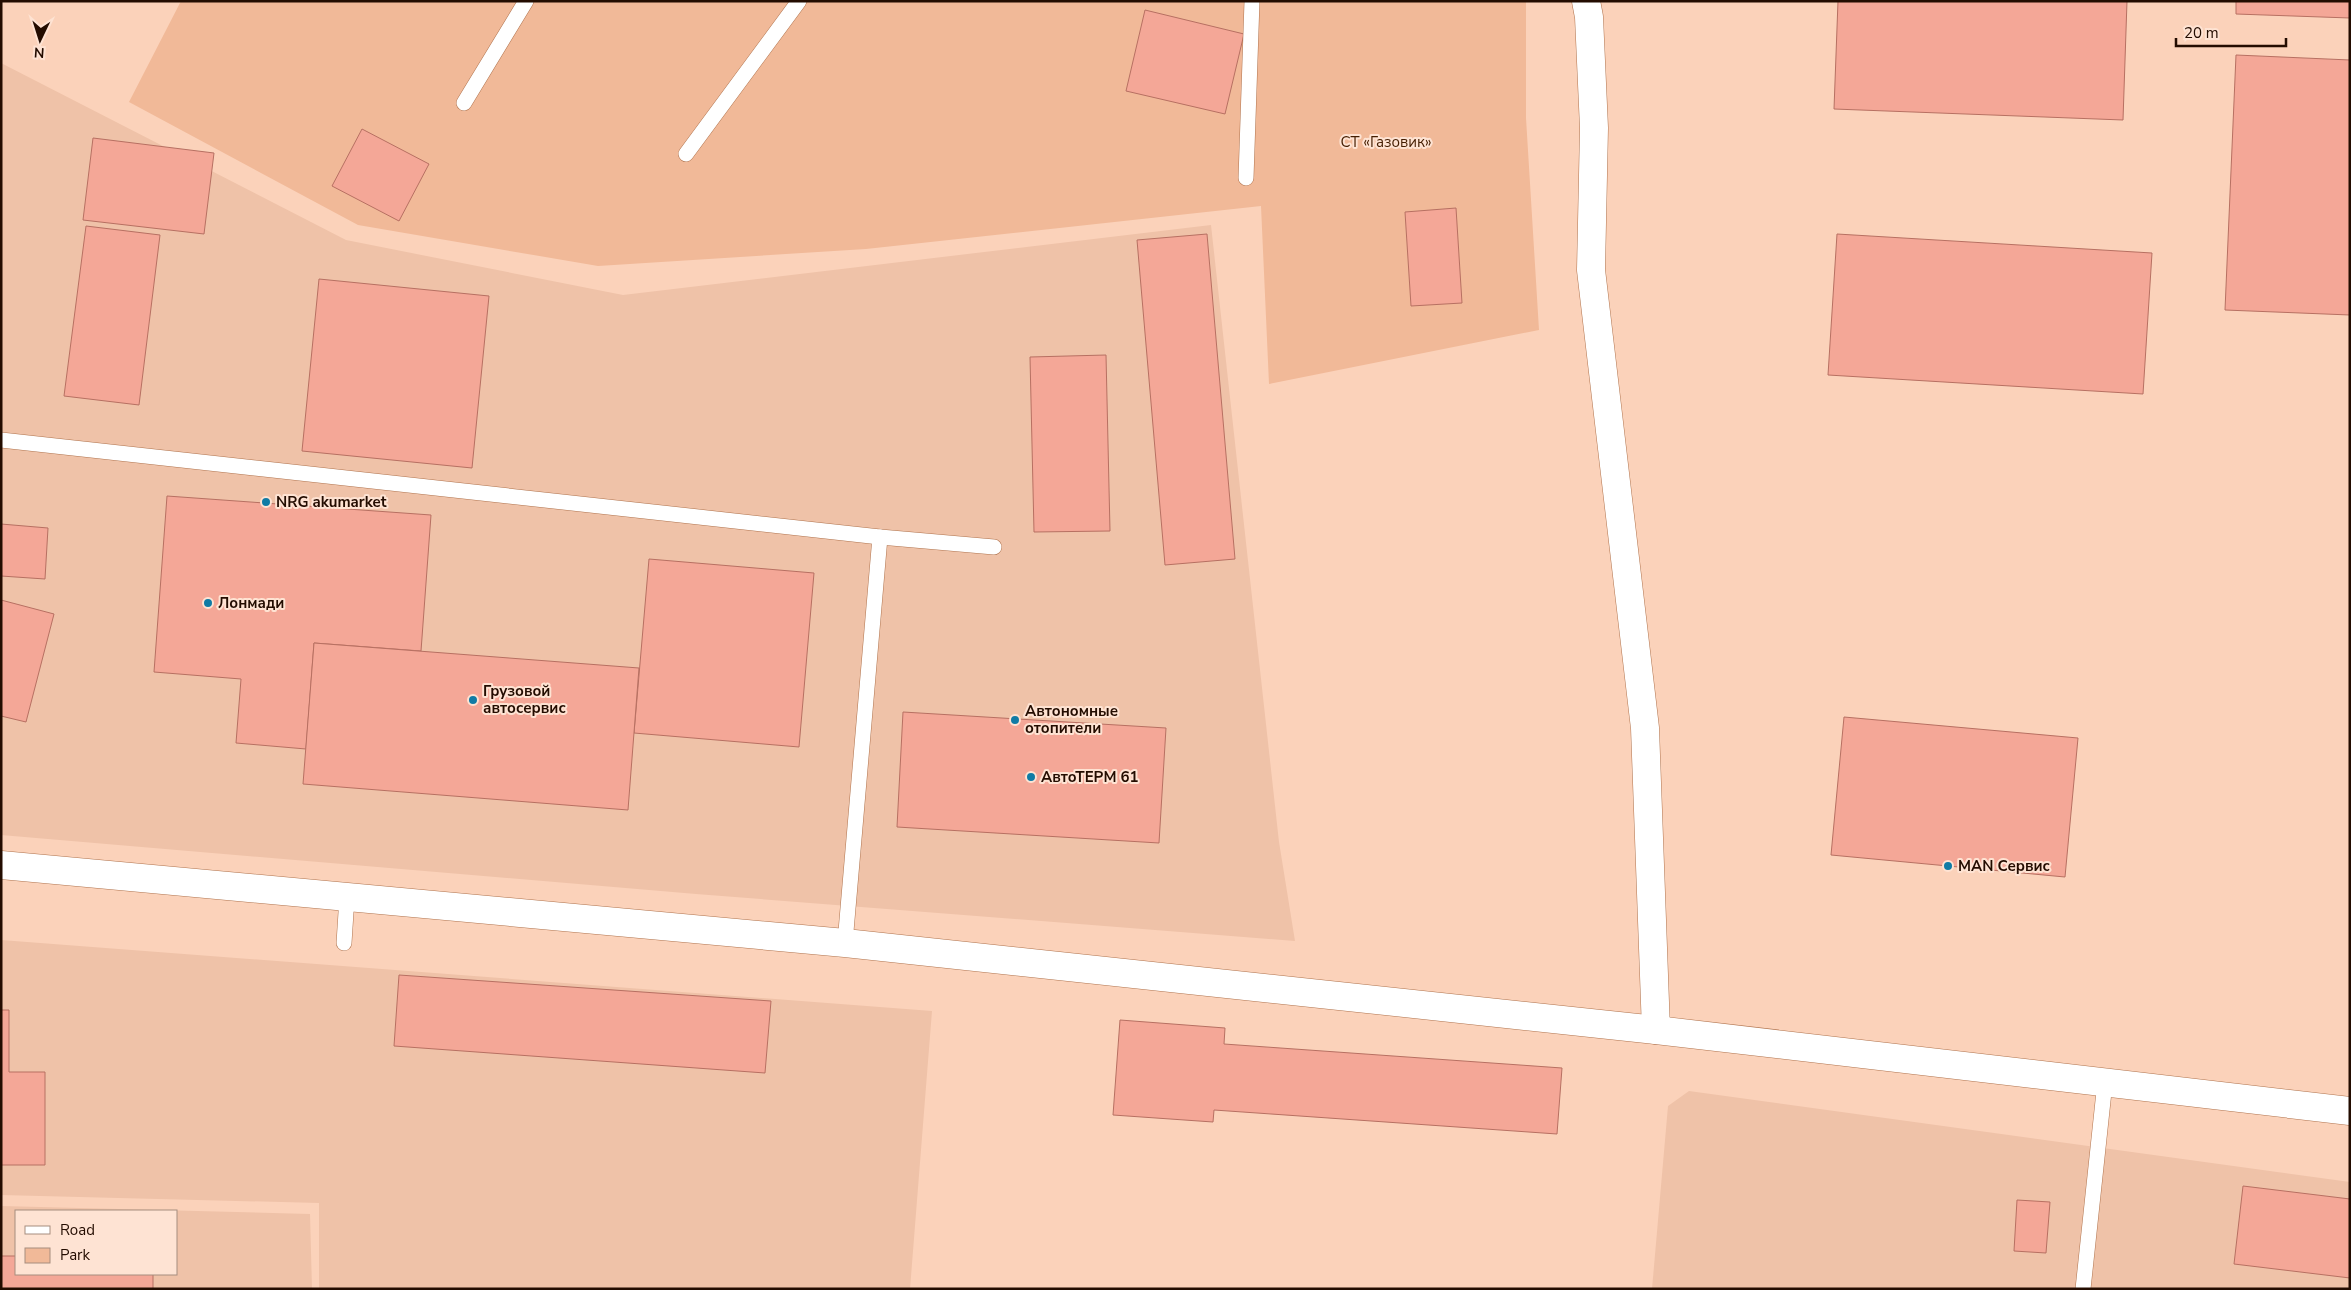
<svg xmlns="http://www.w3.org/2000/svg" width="2351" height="1290" viewBox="0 0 2351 1290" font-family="'Nunito Sans',sans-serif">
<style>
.built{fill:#efc2a8;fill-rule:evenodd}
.green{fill:#f1b998}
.building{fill:#f4a797;stroke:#b77062}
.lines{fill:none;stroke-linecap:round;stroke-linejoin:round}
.lane-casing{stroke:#b0734d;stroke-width:16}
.street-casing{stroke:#b0734d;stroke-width:29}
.lane{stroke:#fff;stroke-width:15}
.street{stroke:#fff;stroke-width:28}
.poi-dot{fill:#107ba5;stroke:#fee3d3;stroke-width:2}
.labels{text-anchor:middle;stroke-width:4;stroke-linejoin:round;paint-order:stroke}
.park-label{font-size:15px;fill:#441d01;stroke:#fee3d3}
.poi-label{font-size:15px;font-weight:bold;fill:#230c00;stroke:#fee3d3;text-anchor:start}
</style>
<rect width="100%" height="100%" fill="#fbd2ba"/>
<g class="built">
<path d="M1 63 346 240 623 295 1211 225 1279 842 1295 941 696 894 1 835Z"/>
<path d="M1 940 932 1011 910 1289H319V1203L1 1195Z"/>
<path d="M1689 1091 2350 1182V1289H1652L1668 1106Z"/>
<path d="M1 1206 310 1214 312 1289H1ZM16 1211H176V1274H16Z"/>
</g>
<path class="green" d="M181 1H1526V118L1539 330 1269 384 1261 206 866 249 598 266 358 225 129 102Z"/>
<g class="building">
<path d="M1838 1H2127L2123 120 1834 109Z"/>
<path d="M2236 1H2350V18L2236 14Z"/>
<path d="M1145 10 1244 34 1225 114 1126 91Z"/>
<path d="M2236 55 2350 60V315L2225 310Z"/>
<path d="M362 129 429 164 399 221 332 186Z"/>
<path d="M93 138 214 153 204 234 83 220Z"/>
<path d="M1456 208 1462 303 1411 306 1405 212Z"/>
<path d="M86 226 160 235 139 405 64 396Z"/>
<path d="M1207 234 1235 559 1165 565 1137 240Z"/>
<path d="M1837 234 2152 253 2143 394 1828 375Z"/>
<path d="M319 279 489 296 472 468 302 451Z"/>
<path d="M1106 355 1110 531 1034 532 1030 357Z"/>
<path d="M167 496 431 515 421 651 314 643 306 749 236 743 241 679 154 672Z"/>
<path d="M1 524 48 528 45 579 1 576Z"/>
<path d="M649 559 814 573 799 747 634 733Z"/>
<path d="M1 600 54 614 26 722 1 716Z"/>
<path d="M314 643 639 668 628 810 303 784Z"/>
<path d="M903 712 1166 728 1159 843 897 827Z"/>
<path d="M1844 717 2078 738 2065 877 1831 855Z"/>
<path d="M399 975 771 1001 765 1073 394 1046Z"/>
<path d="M1 1010H9V1072H45V1165H1Z"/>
<path d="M1120 1020 1225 1028 1224 1044 1562 1068 1557 1134 1214 1110 1213 1122 1113 1115Z"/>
<path d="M2243 1186 2350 1199V1278L2234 1264Z"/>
<path d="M2017 1200 2050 1202 2046 1253 2014 1251Z"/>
<path d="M1 1256H16V1274H153V1289H1Z"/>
</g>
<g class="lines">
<g class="lane-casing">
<g id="lane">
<path d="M464 103 526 1"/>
<path d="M686 154 799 1"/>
<path d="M1246 178 1252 1"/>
<path d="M1 440 880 537 845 943"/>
<path d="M880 537 994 547"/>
<path d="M344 943 347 897"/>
<path d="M2083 1289 2105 1082"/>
</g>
</g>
<g class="street-casing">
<g id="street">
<path d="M1586 1 1589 17 1594 128 1591 270 1645 728 1656 1030"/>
<path d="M1 865 845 943 1656 1030 2350 1111"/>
</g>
</g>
<use href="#lane" class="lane"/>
<use href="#street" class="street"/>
</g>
<g class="poi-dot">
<circle cx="266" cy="502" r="5"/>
<circle cx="208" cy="603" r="5"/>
<circle cx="473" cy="700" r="5"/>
<circle cx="1015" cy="720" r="5"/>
<circle cx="1031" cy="777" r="5"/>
<circle cx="1948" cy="866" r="5"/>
</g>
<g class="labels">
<g class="park-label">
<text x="1386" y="147">СТ «Газовик»</text>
</g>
<g class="poi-label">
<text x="276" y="507">NRG akumarket</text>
<text x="218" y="608">Лонмади</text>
<text x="483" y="696">Грузовой<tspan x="483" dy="17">автосервис</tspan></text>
<text x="1025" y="716">Автономные<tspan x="1025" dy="17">отопители</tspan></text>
<text x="1041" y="782">АвтоТЕРМ 61</text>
<text x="1958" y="871">MAN Сервис</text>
</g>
</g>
<rect width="2351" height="1290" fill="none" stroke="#230c00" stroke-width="5"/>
<rect x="15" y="1210" width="162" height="65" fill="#fee3d3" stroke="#a68d7f"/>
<rect x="25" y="1226" width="25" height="8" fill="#ffffff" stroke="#a68d7f"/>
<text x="60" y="1235" font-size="15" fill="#230c00">Road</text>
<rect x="25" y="1248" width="25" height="15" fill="#f1b998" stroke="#a68d7f"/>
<text x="60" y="1260" font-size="15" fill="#230c00">Park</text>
<g transform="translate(40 40) rotate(184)" stroke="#fee3d3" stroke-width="4" paint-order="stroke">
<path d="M0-4L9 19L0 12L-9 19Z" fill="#230c00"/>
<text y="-8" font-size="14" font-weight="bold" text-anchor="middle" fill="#230c00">N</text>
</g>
<path d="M2176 38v8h110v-8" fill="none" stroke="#230c00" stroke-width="2.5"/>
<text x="2184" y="38" font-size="15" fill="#230c00" stroke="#fee3d3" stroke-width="4" paint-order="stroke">20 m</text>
</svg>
